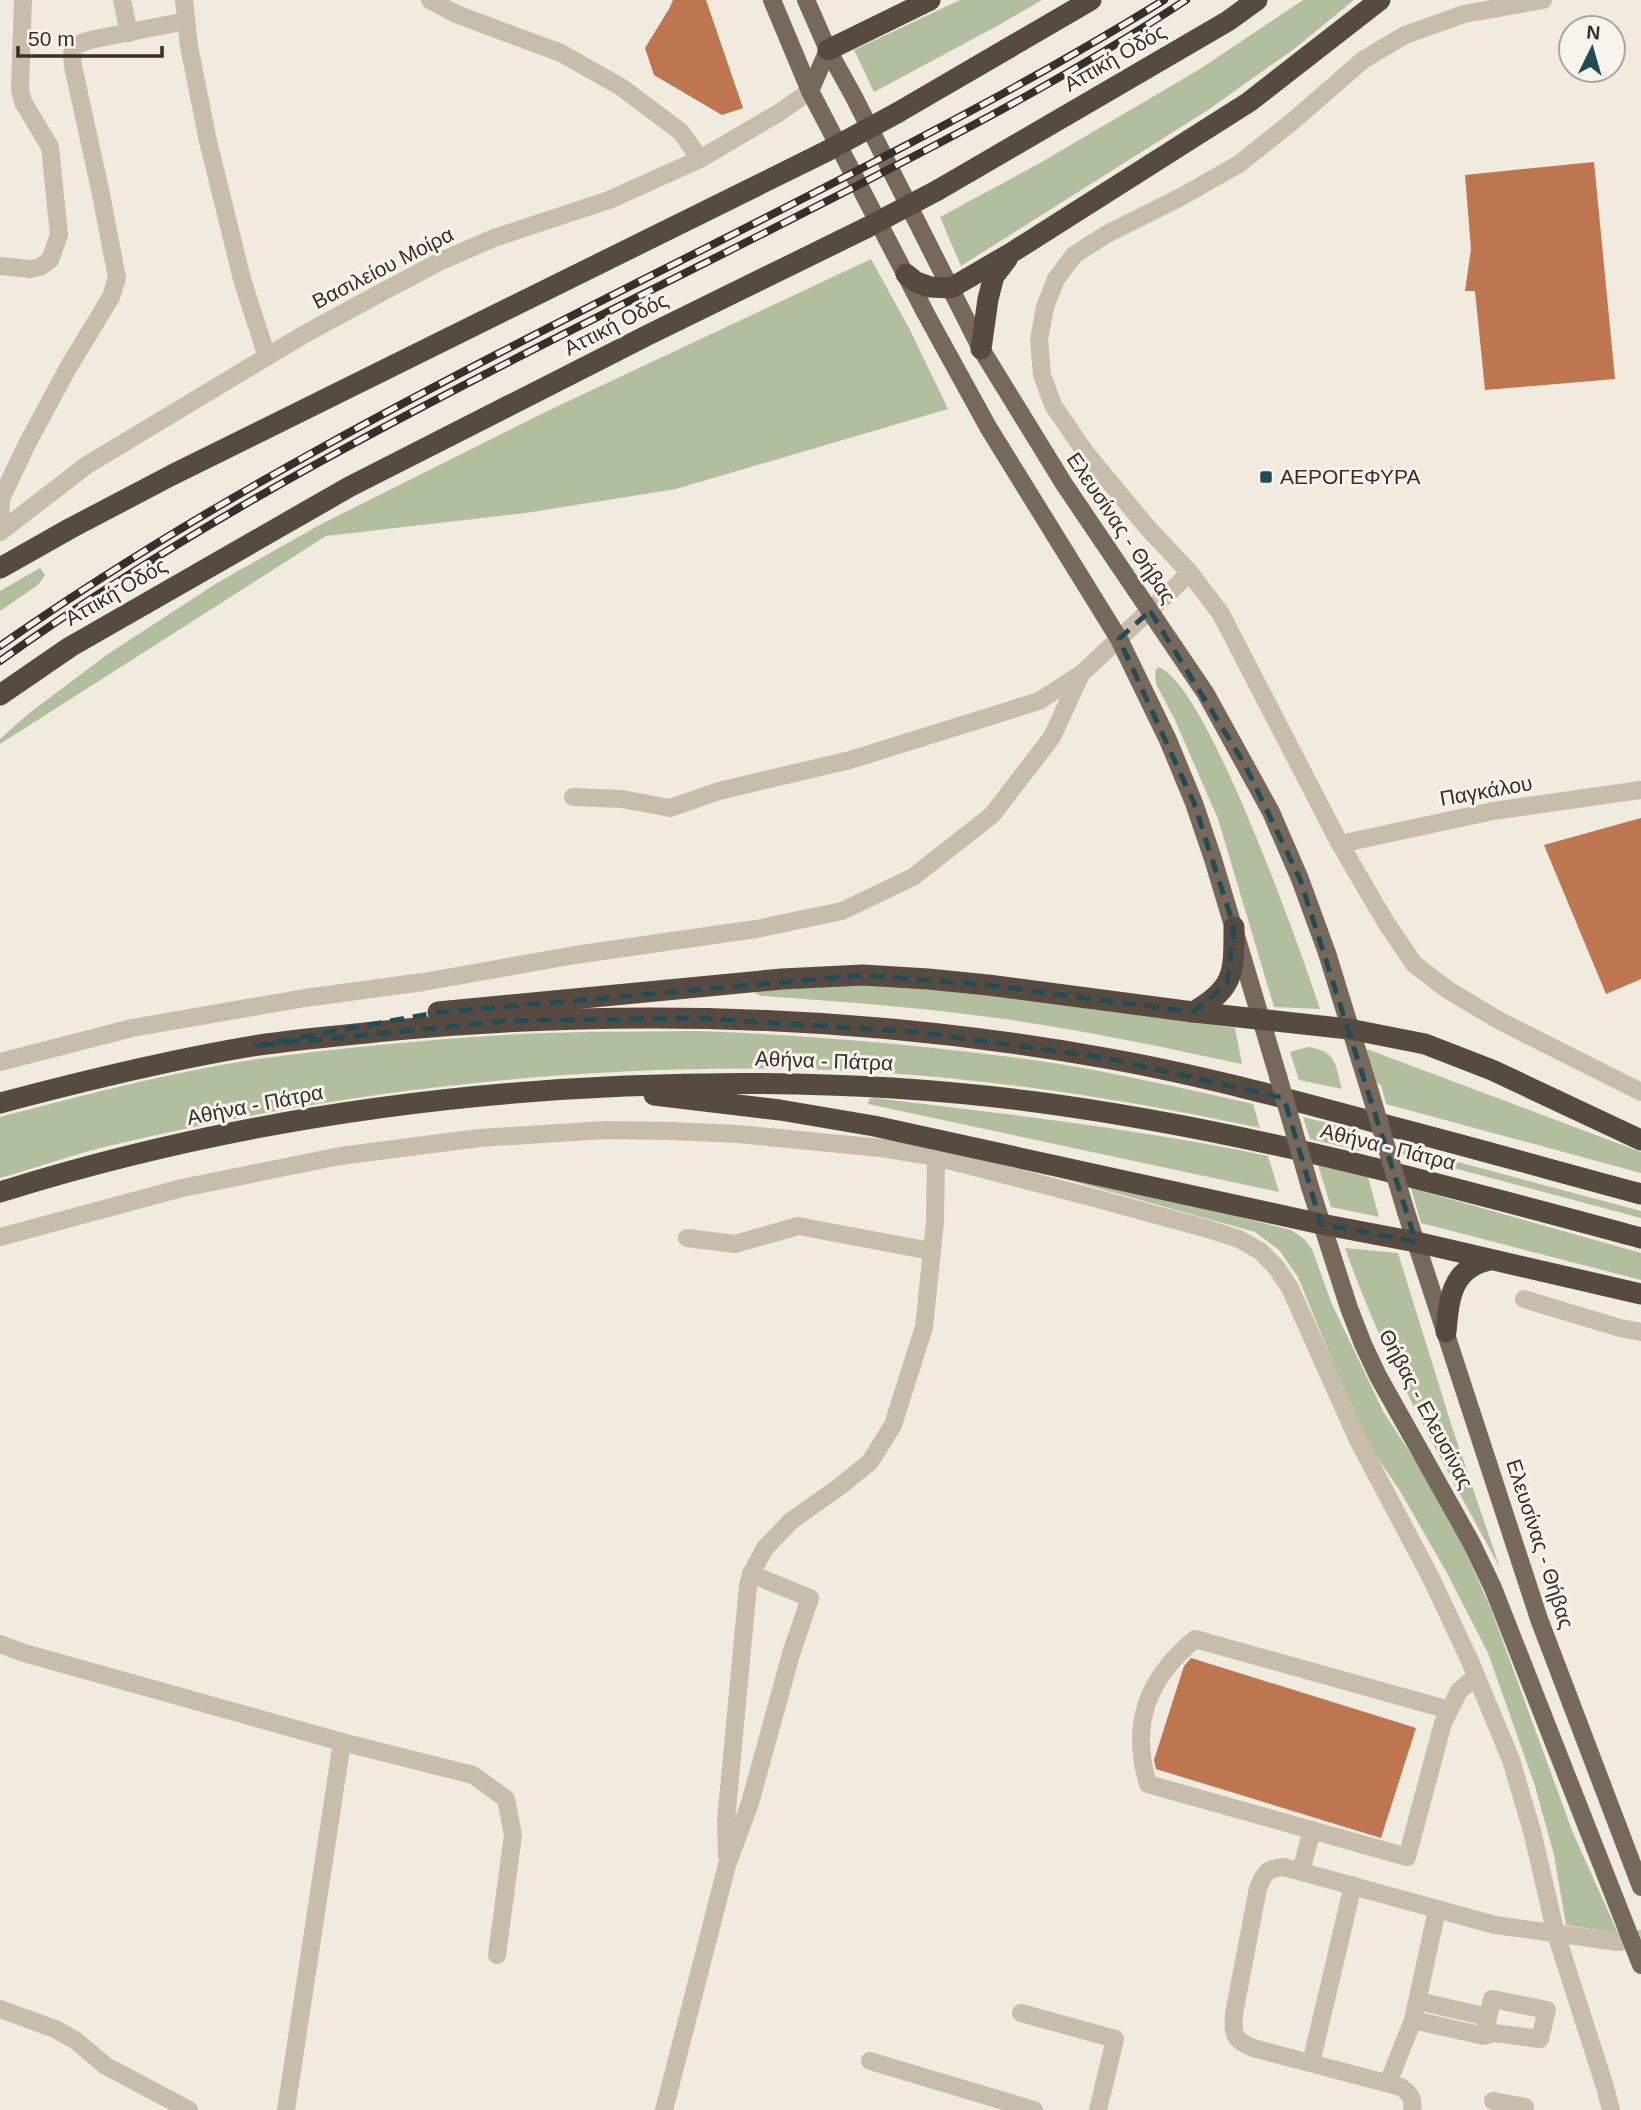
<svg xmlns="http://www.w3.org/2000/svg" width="1641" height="2110" viewBox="0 0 1641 2110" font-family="Arial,sans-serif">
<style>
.green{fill:#b1bf9f}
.building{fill:#bd7650}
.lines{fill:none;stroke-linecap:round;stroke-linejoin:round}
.minor{stroke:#c8bcab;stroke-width:18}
.major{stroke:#77685c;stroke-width:18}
.highway{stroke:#574a41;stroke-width:21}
.rail-casing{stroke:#372f2a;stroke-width:8}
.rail{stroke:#f9f4eb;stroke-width:5;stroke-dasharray:16;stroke-linecap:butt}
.major-bridge{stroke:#77685c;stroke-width:18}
.highway-bridge{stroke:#574a41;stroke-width:21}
.marked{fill:none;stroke:#224c55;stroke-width:5;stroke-dasharray:14 9;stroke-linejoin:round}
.poi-dot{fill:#224c55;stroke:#f9f4eb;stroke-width:2.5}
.labels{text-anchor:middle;stroke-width:6;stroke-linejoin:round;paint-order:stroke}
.street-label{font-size:21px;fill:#372f2a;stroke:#f9f4eb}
.poi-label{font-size:21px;fill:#372f2a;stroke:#f9f4eb;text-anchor:start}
</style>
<rect width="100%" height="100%" fill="#f1eade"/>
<g class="green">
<path d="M960 0H1042L999 25 874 92 854 50Z"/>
<path d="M1303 0H1354L1294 49 1208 110 961 266 940 217 1040 163 1200 69Z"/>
<path d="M871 259 910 330 948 409 676 489 526 513 326 536 0 744V739L28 714 108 654 217 583 325 522 541 414Z"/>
<path d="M40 568 45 575 38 585 0 611V591Z"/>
<path d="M1158 667C1206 681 1302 954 1320 1009L1274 1007 1218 819 1175 720 1156 684 1155 672Z"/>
<path d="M864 984 1016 997 1098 1010 1235 1028 1242 1064C1166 1048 1089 1031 1011 1020 928 1008 844 1002 761 996L755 993 759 987Z"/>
<path d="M696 1031C811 1035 926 1045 1040 1061 1112 1072 1182 1088 1253 1104L1260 1128C1110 1096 957 1073 803 1069 568 1064 333 1092 104 1147 69 1156 35 1168 0 1178V1117C85 1095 171 1072 258 1059 340 1048 423 1040 505 1035 569 1031 632 1032 696 1031Z"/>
<path d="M1308 1047C1337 1051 1335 1064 1342 1089L1299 1080 1290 1052Z"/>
<path d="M1364 1048 1641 1152V1173L1386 1104 1381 1085 1372 1080Z"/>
<path d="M875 1098C1007 1114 1138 1129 1268 1156L1279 1192 868 1104 869 1099Z"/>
<path d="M1303 1117 1355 1130 1361 1151 1310 1139Z"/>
<path d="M1398 1146 1641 1211V1218L1401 1154Z"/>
<path d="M1028 1163 1291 1230 1304 1239 1312 1249 1331 1302 1384 1413 1424 1474 1460 1539 1491 1609 1573 1833 1618 1933 1566 1925 1554 1855 1535 1786 1488 1653 1447 1573 1400 1491 1363 1436 1298 1277 1279 1250 1255 1232 1040 1172Z"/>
<path d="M1318 1165 1368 1177 1379 1217 1331 1207Z"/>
<path d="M1411 1188 1641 1253V1280L1421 1223Z"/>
<path d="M1345 1248 1398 1253 1452 1427 1500 1568C1444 1464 1384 1360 1345 1248Z"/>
</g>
<g class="building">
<path d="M673 0H706L743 108 722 115 654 75 645 48 669 9Z"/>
<path d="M1594 162 1615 379 1485 390 1475 291H1465L1471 249 1465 175Z"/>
<path d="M1641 818V979L1606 994 1544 845Z"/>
<path d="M1191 1658 1416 1728 1381 1838 1156 1769 1154 1760 1184 1666Z"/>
</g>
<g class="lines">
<g class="minor">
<path d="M122 0 129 33"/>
<path d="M184 0 189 46 208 141 242 279 267 357"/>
<path d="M430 0 456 14 561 53 621 87 681 132 700 159"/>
<path d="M1543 0 1464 14 1405 35 1363 60 1293 121 1239 164 1179 198 1105 235 1074 255 1056 279 1045 307 1039 340 1042 375 1053 405 1085 452 1147 527 1190 573 1221 614 1340 844 1385 921 1414 964 1448 990 1500 1021 1641 1092"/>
<path d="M0 266 30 269 40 267 50 260 59 235 50 147 23 102 20 89 23 0"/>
<path d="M0 527 1 499 27 444 68 368 111 297 117 278 101 194 73 66 72 53 76 45 90 40 186 21"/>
<path d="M0 532 87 465 303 335 384 291 441 261 494 238 609 200 700 159 780 112 810 91"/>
<path d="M573 797 622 799 670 808 719 791 850 760 1039 701 1081 674 1190 573"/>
<path d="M1340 844 1493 811 1641 790"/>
<path d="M0 1062 132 1028 305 998 423 982 575 955 756 929 842 911 913 877 992 815 1052 737 1081 674"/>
<path d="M0 1237 182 1188 340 1156 479 1138 605 1130 672 1131 738 1134 881 1148 936 1157 1087 1196 1208 1229 1239 1239 1260 1251 1276 1267 1290 1288 1358 1440 1431 1578 1470 1661 1511 1760 1532 1831 1556 1934 1605 2087 1611 2110"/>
<path d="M687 1238 735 1244 798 1226 931 1251"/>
<path d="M1524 1299 1620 1328 1641 1332"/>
<path d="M0 1644 24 1653 342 1742 473 1775 506 1799 513 1835 497 1955"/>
<path d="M1449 1710 1195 1639C1147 1679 1130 1724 1148 1784L1407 1857 1443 1723 1459 1691 1475 1677"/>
<path d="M727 1856 726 1821 748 1586 751 1574"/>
<path d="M1301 1871 1312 1830"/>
<path d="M1418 2001 1488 2017"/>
<path d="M0 2009 55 2029 75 2040 106 2066 189 2110"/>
<path d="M1021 2013 1115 2039 1098 2110"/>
<path d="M1413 2020 1484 2036 1494 2033 1540 2039 1547 2010 1492 1999 1484 2036"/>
<path d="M870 2061 1034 2110"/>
<path d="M1311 2063 1353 1885"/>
<path d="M1388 2083 1413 2020 1437 1910"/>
<path d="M1493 2101 1525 2107V2110"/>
<path d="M286 2110 342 1742"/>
<path d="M664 2110 727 1865 750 1803 791 1654 810 1598 751 1574 765 1548 791 1521 839 1487 870 1462 893 1425 924 1327 935 1222 936 1157"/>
<path d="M1412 2110C1414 2098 1410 2094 1401 2087L1253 2048C1233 2039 1233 2035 1234 2014L1258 1888C1265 1872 1266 1869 1284 1867L1495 1925 1618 1942 1641 1939"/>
</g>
<g class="major">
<path d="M772 0 810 91 926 314 988 427 1119 639 1168 740 1194 803 1213 859 1278 1076"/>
<path d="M806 0 828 50 854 97 981 349 1064 484 1206 694 1271 812 1300 879 1327 953 1370 1092"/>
<path d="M810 91 828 50"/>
<path d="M1310 1187 1349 1308 1363 1344 1378 1376 1471 1542 1493 1588 1641 1965"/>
<path d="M1406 1212 1539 1619 1641 1887"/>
</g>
<g class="highway">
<path d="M828 50 930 0"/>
<path d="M897 113 1091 0"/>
<path d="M938 190 1228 21 1257 0"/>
<path d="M906 274 916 282 930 287 951 288 1011 253 1249 102 1380 0"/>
<path d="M981 349 988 299 994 276 1007 259"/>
<path d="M0 568 71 528 172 475 827 151"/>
<path d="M0 695 70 647 349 487 648 335 866 228"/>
<path d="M438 1012 782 979 863 975 928 979 988 985 1193 1012 1349 1029 1425 1044 1492 1070 1641 1140"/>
<path d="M1193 1012C1235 988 1234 973 1234 927"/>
<path d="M654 1095 780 1110 874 1126 1321 1224 1416 1242 1641 1294"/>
<path d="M0 1103C83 1081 168 1060 253 1046 300 1039 348 1035 395 1030 631 1008 871 1016 1105 1058 1196 1074 1285 1098 1374 1122 1463 1145 1552 1170 1641 1194"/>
<path d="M0 1192C204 1128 413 1095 626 1086 763 1080 900 1084 1036 1102 1241 1129 1441 1184 1641 1238"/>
<path d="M1446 1332C1449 1299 1451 1268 1490 1260"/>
</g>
<g class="rail-casing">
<g id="rail">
<path d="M0 646C252 469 533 337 806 197 927 135 1048 72 1164 0"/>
<path d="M0 661C243 487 515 360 780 225 917 155 1057 85 1186 0"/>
</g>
</g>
<use href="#rail" class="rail"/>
<g class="major-bridge">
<path d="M1278 1076 1310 1187"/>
<path d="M1370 1092 1406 1212"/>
</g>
<g class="highway-bridge">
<path d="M827 151 897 113"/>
<path d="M866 228 938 190"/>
</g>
</g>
<path class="marked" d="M1150 611 1244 763 1300 879 1416 1242 1321 1224 1284 1098 1106 1058 918 1032 697 1018 506 1021 254 1046 434 1013 863 975 988 985 1193 1012 1227 984 1234 927 1194 803 1119 639Z"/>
<rect class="poi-dot" x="1259" y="470" width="14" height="14" rx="3.5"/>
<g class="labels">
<g class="street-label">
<text transform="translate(1115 58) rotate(-30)" y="7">Αττική Οδός</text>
<text transform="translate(383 268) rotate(-27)" y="7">Βασιλείου Μοίρα</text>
<text transform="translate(616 324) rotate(-27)" y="7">Αττική Οδός</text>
<text transform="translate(1121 528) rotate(56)" y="7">Ελευσίνας - Θήβας</text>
<text transform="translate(116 592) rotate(-30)" y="7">Αττική Οδός</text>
<text transform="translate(1486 791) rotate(-10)" y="7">Παγκάλου</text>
<text transform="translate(824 1061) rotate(2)" y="7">Αθήνα - Πάτρα</text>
<text transform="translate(255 1105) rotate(-11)" y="7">Αθήνα - Πάτρα</text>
<text transform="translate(1388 1147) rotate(14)" y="7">Αθήνα - Πάτρα</text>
<text transform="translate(1426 1409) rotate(62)" y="7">Θήβας - Ελευσίνας</text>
<text transform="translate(1540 1544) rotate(72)" y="7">Ελευσίνας - Θήβας</text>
</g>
<g class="poi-label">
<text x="1280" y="484">ΑΕΡΟΓΕΦΥΡΑ</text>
</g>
</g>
<g transform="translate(1592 49) rotate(5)"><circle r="33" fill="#f9f4eb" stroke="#aba59e" stroke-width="2"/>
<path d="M0-5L12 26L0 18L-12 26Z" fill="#224c55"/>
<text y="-10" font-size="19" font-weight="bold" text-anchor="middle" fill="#372f2a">N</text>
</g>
<path d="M18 46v10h144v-10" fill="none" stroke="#372f2a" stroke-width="3.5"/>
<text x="28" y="46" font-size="21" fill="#372f2a" stroke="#f9f4eb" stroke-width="5" paint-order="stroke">50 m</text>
</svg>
